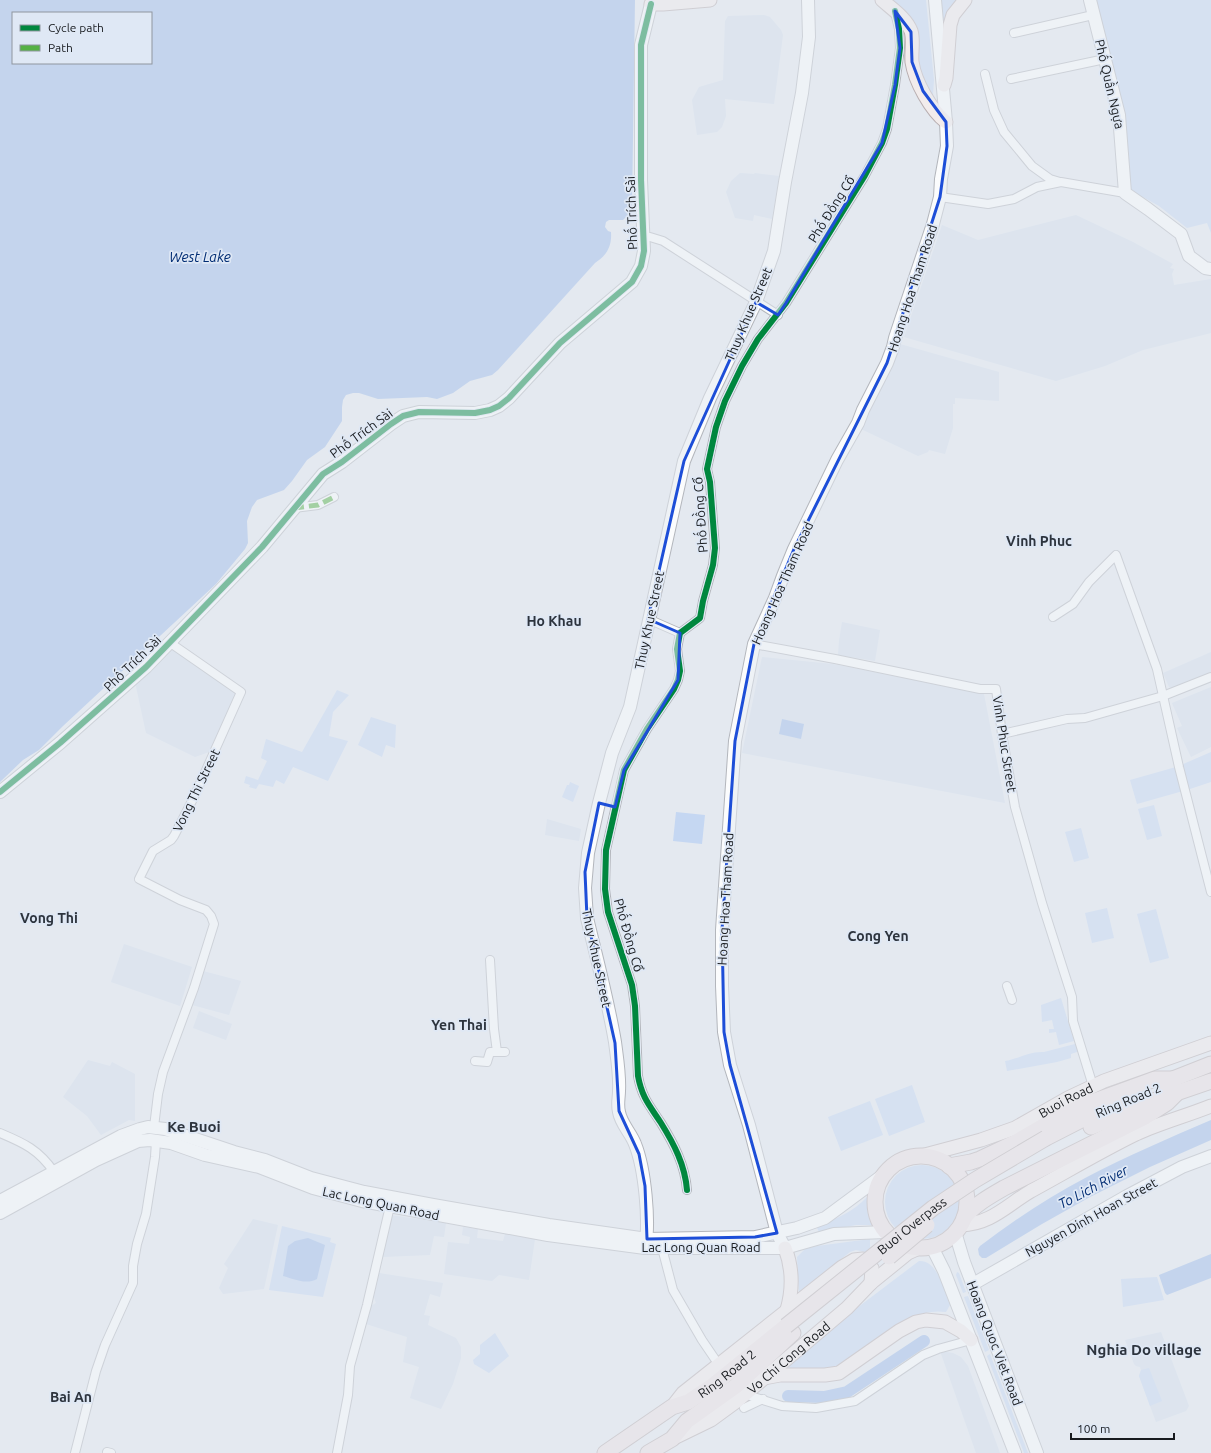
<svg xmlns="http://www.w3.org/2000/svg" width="1211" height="1453" viewBox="0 0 1211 1453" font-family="Ubuntu,sans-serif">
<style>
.built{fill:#d4deec}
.green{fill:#c5d7f2}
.water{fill:#9ebbe8;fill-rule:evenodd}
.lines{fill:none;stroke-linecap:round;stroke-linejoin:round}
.river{stroke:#9ebbe8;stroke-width:12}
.street-casing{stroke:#b3b6bc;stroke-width:10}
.secondary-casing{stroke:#b3b6bc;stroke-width:14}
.primary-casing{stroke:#b8aeb0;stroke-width:15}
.highway-casing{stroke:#b8aeb0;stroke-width:17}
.street{stroke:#fbfcfd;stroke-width:8}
.secondary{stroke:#fbfcfd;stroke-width:12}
.primary{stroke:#f2ecec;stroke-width:13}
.highway{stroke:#ece1e2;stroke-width:15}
.highway-bridge-casing{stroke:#b8aeb0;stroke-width:17;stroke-linecap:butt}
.highway-bridge{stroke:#ece1e2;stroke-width:15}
.quiet{stroke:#55b145;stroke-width:5;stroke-dasharray:10 5;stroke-linecap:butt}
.cycleway-casing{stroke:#dfe8f5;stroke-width:8}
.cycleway{stroke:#00873e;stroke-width:6}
.marked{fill:none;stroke:#1d4ed8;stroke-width:3;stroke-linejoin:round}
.labels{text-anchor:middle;stroke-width:3.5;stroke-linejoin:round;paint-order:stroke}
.street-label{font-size:13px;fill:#181b1f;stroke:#dfe8f5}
.water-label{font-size:14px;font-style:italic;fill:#002c73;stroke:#dfe8f5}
.neighbourhood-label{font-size:14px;font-weight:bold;fill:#2d343e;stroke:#dfe8f5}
.quarter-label{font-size:15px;font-weight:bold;fill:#2d343e;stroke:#dfe8f5}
</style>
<rect width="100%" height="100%" fill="#e4e9f0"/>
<g class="built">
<path d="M764 15 770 17 781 30 783 35 774 104 725 99 726 116 722 127 717 132 697 135 692 100 699 87 723 80 725 21 728 16Z"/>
<path d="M740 173 754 174 755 173 779 176 772 219 754 215 753 221 735 218 726 192 731 181Z"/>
<path d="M1076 215 1133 242 1173 264 1170 268 1174 269 1172 274 1174 285 1211 279V333L1143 350 1105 366 1056 381 904 337 942 225 978 240Z"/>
<path d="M900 344 999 372V401L955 398V404H953V428L945 454 929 450 928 452 918 456 861 429 882 386Z"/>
<path d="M842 622 880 630 875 661 838 655 839 641Z"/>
<path d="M170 645 238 693 212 751 195 757 146 733 135 682Z"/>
<path d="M1211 652V674L1174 689 1169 687 1163 673Z"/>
<path d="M762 657 833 664 984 694 1005 803 742 753Z"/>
<path d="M1211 687V747L1191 757 1177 728 1182 726 1172 703Z"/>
<path d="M547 819 581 829 579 841 545 835Z"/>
<path d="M124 944 192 967 180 1006 111 982Z"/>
<path d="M203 971 241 981 229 1015 192 1005Z"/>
<path d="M199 1011 232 1024 226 1040 193 1028Z"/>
<path d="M88 1060 110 1066 112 1062 135 1074V1121L129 1120 101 1135 87 1116 63 1097Z"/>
<path d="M390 1215 446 1223 444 1237 434 1236 430 1255 382 1257Z"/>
<path d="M253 1219 278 1225 264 1289 223 1294 219 1288 228 1268 224 1264Z"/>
<path d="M463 1227 478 1229 477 1238 503 1241 505 1234 535 1239 529 1280 499 1275 492 1281 444 1274 448 1242 469 1244 470 1237 462 1235Z"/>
<path d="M379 1273 443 1283 440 1297 430 1294 424 1315 430 1316 428 1325 456 1338 461 1347V1358L453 1384 441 1409 410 1398 419 1367 403 1362 407 1337 366 1324 371 1306 376 1303 374 1297Z"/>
<path d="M1161 1332 1189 1406 1186 1411 1156 1422 1139 1376 1141 1370 1140 1367 1136 1366 1134 1364 1125 1340Z"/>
<path d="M940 1351 953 1353 961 1357 968 1366 1000 1453H976Z"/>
</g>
<g class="green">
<path d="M888 0H926L934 80 933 95 932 96 918 75 915 40Z"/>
<path d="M941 0H960L945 35Z"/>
<path d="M1093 0H1211V233L1207 223 1187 228 1159 206 1132 191 1129 190Z"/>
<path d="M337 690 349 695 333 712 329 736 348 741 328 781 293 767 284 784 276 780 273 787 259 784 256 789 249 787 250 785 244 783 246 776 258 780 267 761 261 758 266 739 302 752Z"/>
<path d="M371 717 396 725 395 748 386 745 382 757 358 745Z"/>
<path d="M1211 752V782L1187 790 1181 765Z"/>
<path d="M1176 767 1183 791 1137 804 1130 780Z"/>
<path d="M570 782 579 786 573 802 562 797 567 785H569Z"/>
<path d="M1154 805 1162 836 1147 840 1138 809Z"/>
<path d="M676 812 705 815 702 844 673 841Z"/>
<path d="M1081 828 1089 858 1074 862 1065 832Z"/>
<path d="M1107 908 1114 938 1092 943 1085 913Z"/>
<path d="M1156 909 1169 958 1150 963 1137 914Z"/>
<path d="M1061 998 1074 1041 1059 1045 1056 1032 1049 1033V1029H1054L1052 1020 1042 1022 1041 1005Z"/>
<path d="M1075 1044 1077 1045 1080 1051 1071 1054V1058L1057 1062 1007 1071 1005 1061C1018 1059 1030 1051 1044 1052Z"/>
<path d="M912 1085 925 1122 889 1136 875 1099Z"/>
<path d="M870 1101 883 1135 841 1151 828 1117Z"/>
<circle cx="922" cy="1202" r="37"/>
<path d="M867 1197 869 1198V1212L873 1225H856L819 1232 817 1228 819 1225C837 1219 854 1211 867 1197Z"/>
<path d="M282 1226 331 1238 330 1242 336 1244 323 1297 269 1290Z"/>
<path d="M870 1239V1253L856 1250 850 1252 799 1292 797 1257 805 1249 817 1246Z"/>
<path d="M919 1261C938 1260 944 1291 950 1305L946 1312C908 1306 870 1345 841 1367 822 1373 802 1366 783 1370L849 1314Z"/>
<path d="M957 1272 959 1273 966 1292 963 1293 956 1275Z"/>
<path d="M1157 1277 1164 1300 1123 1307 1121 1279Z"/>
<path d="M968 1296 989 1350 985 1352 964 1297Z"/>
<path d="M495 1333 509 1356 489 1373 474 1364 473 1360 480 1354V1345Z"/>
<path d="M990 1354 1028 1453H1024L987 1356Z"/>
<path d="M1149 1368 1162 1401 1150 1406 1139 1376 1141 1370Z"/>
</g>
<g class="water">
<path d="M0 0H635L632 207 629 214 623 220H609L606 222 605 227 608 231 611 232C612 246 607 255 595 263L498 370 492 375 470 381 453 393 437 399 427 397 378 399 359 393H353L346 395 343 400 342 407V421L325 447 307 460 292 481 284 490 257 500 252 507 247 521 248 543 245 549 216 584 63 726 39 750 23 760 0 782ZM13 13H151V63H13Z"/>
<path d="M782 719 804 724 801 739 779 734Z"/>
<path d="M1211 1120V1140L1150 1167 1090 1197 1042 1224 986 1258H982L979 1255 978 1249 980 1246C1014 1220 1049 1197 1087 1177 1127 1156 1169 1138 1211 1120Z"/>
<path d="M308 1238 325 1245 317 1279C306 1285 294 1279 283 1276L288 1246 295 1241Z"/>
<path d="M1211 1254V1278L1167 1295 1165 1293 1159 1275Z"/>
</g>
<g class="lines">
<path class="river" d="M788 1396 824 1397 847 1392 924 1341"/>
<g class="street-casing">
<g id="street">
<path d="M1014 33 1093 15"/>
<path d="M985 74 994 110 1004 132 1032 166 1050 179 1060 182"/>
<path d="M1011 79 1105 59"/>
<path d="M940 197 988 204 1014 199 1037 187 1061 182 1125 193"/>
<path d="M643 237H650L663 241 778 315"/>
<path d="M294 508 318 505 334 497"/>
<path d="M1053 617 1073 604 1089 582 1116 555 1157 669 1179 767 1211 892"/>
<path d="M648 619 680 633"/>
<path d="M754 644 835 659 980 689H996L1002 734 1015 807 1042 903 1072 997 1073 1021 1093 1086"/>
<path d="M1002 734 1067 719 1085 718 1163 696 1211 677"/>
<path d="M490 960 494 1029 497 1052"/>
<path d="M1007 986 1012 1000"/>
<path d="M475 1061 487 1062 490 1052H505"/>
<path d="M154 1127 158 1094 163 1072 194 988 214 924 211 916 206 910 180 900 139 879 153 851 171 840 174 836 194 797 241 692 169 642"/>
<path d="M0 1133C24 1143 39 1150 54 1172"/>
<path d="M687 1190C685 1165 674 1144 661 1123 650 1106 642 1098 638 1076L635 1006 632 985 608 912 605 889 606 850 624 770 647 729 674 689 678 680 680 671 677 649 680 633 700 618 703 601 713 565 715 548 710 482 707 469 716 427 725 401 742 366 758 339 786 303 864 177 882 143 887 129 895 85 900 48 899 29 895 12"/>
<path d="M662 1248 673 1290 702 1340 719 1365"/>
<path d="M744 1394 782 1406 816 1408 855 1401 923 1355 938 1349 971 1340"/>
<path d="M744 1408 763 1399"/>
<path d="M107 1452 111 1453"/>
<path d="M75 1453 96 1371 105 1345 133 1283V1266L137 1244 146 1214 155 1157 156 1141"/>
<path d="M337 1453 348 1395 350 1366 367 1305 390 1206"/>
</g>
</g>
<g class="secondary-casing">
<g id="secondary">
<path d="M1090 0 1119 115 1125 193 1148 209 1181 234 1189 256 1205 268 1211 269"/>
<path d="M0 792 60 743 146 667 262 547 323 474 342 462 391 424 403 416 419 412 475 413 490 410 499 406 509 398 560 343 632 282 641 266 644 251 641 180V45L651 4"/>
<path d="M0 1201 121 1136 140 1129 148 1127 165 1129 234 1152 265 1160 311 1178 364 1192 433 1205 549 1225 647 1239 755 1237 797 1228 825 1218 883 1175"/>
<path d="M0 1213 96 1160 138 1141 150 1140 171 1143 205 1155 259 1167 313 1188 362 1201 548 1235 645 1248H785L834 1234 886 1232"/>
<path d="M955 1232 964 1262 1037 1453"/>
<path d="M932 1247 944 1271 1015 1453"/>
<path d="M645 1248C650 1222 645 1169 635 1144 631 1133 621 1124 619 1112 617 1104 619 1098 619 1091 620 1075 617 1058 615 1042 608 1001 597 959 587 918L585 888 588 853 599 803 612 753 630 707 684 461 710 398 756 302 774 251 785 182 802 93 809 37 808 0"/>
<path d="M785 1248 777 1233 749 1125 730 1065 724 1032 722 986V930L735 741 754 644 775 598 783 576 794 549 837 460 858 423 863 410 887 363 893 347 895 338 933 224 940 197 941 179 947 146 946 122 935 0"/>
<path d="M973 1284 1127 1196 1182 1167 1211 1156"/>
</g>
</g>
<g class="primary-casing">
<g id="primary">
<path d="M882 0C892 9 906 18 911 31 914 40 911 52 912 62 915 82 931 110 946 122"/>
<path d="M651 4H663L710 0"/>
<path d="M944 85 946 78 950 25 953 15 965 0"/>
<path id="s1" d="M921 1156 981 1140 1015 1128 1068 1098 1104 1081 1211 1043"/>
<path d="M961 1225C991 1224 1007 1205 1031 1191 1066 1172 1101 1151 1136 1134 1160 1123 1186 1116 1211 1106"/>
<path d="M785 1248C793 1269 793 1289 787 1310"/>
<path d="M764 1378 780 1375H825L839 1373 899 1331 916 1322 926 1320 945 1322 961 1331 971 1340"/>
<path d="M672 1407 683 1393 842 1267 854 1260 863 1259 872 1268 871 1283"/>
<path id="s2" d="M672 1439 711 1420 737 1401 847 1308 871 1283 908 1253 919 1248"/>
</g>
</g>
<g class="highway-casing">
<g id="highway">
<path d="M1165 1084 1173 1079 1211 1064"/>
<path d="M1091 1127 1156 1100 1211 1081"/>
<path d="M1046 1138 1087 1117 1133 1097"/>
<circle cx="921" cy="1202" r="46"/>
<path d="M949 1166 971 1162 980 1159 1016 1142 1059 1117 1089 1103 1155 1079H1173"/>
<path d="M964 1218C974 1205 990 1196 1004 1188L1145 1117 1167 1103 1176 1094"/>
<path id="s3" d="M605 1453 672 1407 688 1402 712 1386 786 1326"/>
<path d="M648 1453 672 1439 687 1421 736 1386 793 1333"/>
</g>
</g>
<use href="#street" class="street"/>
<use href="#secondary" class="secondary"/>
<use href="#primary" class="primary"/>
<use href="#highway" class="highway"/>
<g class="highway-bridge-casing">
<g id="highway-bridge">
<path d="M889 1257 927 1225"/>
<path id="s4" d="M786 1326 933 1208 975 1180 1046 1138"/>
</g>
</g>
<use href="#highway-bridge" class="highway-bridge"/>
<path class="quiet" d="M294 508 318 505 334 497"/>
<g class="cycleway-casing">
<g id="cycleway">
<path d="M0 792 60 743 146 667 262 547 323 474 342 462 391 424 403 416 419 412 475 413 490 410 499 406 509 398 560 343 632 282 641 266 644 251 641 180V45L651 4"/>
<path d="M687 1190C685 1165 674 1144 661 1123 650 1106 642 1098 638 1076L635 1006 632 985 608 912 605 889 606 850 624 770 647 729 674 689 678 680 680 671 677 649 680 633 700 618 703 601 713 565 715 548 710 482 707 469 716 427 725 401 742 366 758 339 786 303 864 177 882 143 887 129 895 85 900 48 899 29 895 11"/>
</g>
</g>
<use href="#cycleway" class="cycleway"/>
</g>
<path d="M0 0H1211V1453H0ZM895 11 911 32 912 62 923 91 946 122 947 146 940 197 887 363 794 549 754 644 735 741 722 930 724 1032 730 1065 777 1233 755 1237 647 1239 645 1186 639 1154 619 1111 615 1043 587 918 585 872 599 803 615 807 624 770 678 680 680 633 648 619 684 461 756 302 778 315 786 303 882 143 895 85 900 48Z" fill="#e4e9f0" fill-opacity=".55" fill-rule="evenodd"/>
<path class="marked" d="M895 11 911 32 912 62 923 91 946 122 947 146 940 197 887 363 794 549 754 644 735 741 722 930 724 1032 730 1065 777 1233 755 1237 647 1239 645 1186 639 1154 619 1111 615 1043 587 918 585 872 599 803 615 807 624 770 678 680 680 633 648 619 684 461 756 302 778 315 786 303 882 143 895 85 900 48Z"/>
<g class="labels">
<g class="street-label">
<text transform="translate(1110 84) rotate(77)" y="5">Phố Quần Ngựa</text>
<text transform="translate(831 209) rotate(-58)" y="5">Phố Đồng Cổ</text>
<text transform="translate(631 213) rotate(-92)" y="5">Phố Trích Sài</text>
<text transform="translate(912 288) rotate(-72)" y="5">Hoang Hoa Tham Road</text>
<text transform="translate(748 314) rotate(-67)" y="5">Thuy Khue Street</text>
<text transform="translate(361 433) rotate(-36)" y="5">Phố Trích Sài</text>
<text transform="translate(700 515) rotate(-94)" y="5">Phố Đồng Cổ</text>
<text transform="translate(782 583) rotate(-66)" y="5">Hoang Hoa Tham Road</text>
<text transform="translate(649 620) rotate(-78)" y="5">Thuy Khue Street</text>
<text transform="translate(132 663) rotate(-44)" y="5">Phố Trích Sài</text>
<text transform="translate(1005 744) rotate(81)" y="5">Vinh Phuc Street</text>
<text transform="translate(196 790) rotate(-64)" y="5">Vong Thi Street</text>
<text transform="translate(725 899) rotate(-87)" y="5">Hoang Hoa Tham Road</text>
<text transform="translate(629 935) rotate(74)" y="5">Phố Đồng Cổ</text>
<text transform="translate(597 958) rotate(78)" y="5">Thuy Khue Street</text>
<text transform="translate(1128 1100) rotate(-23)" y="5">Ring Road 2</text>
<text dy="5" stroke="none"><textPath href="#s1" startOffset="156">Buoi Road</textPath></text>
<text transform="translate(381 1203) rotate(12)" y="5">Lac Long Quan Road</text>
<text transform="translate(1091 1217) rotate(-29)" y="5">Nguyen Dinh Hoan Street</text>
<text dy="5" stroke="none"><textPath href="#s4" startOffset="161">Buoi Overpass</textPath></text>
<text x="701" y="1252">Lac Long Quan Road</text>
<text transform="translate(995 1343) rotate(69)" y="5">Hoang Quoc Viet Road</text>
<text dy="5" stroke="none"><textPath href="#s2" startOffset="143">Vo Chi Cong Road</textPath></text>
<text dy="5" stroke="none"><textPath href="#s3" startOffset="146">Ring Road 2</textPath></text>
</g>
<g class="water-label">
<text x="200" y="262">West Lake</text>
<text transform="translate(1093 1187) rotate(-28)" y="5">To Lich River</text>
</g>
<g class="neighbourhood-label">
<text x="1039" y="546">Vinh Phuc</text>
<text x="554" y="626">Ho Khau</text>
<text x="49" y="923">Vong Thi</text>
<text x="878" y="941">Cong Yen</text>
<text x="459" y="1030">Yen Thai</text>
<text x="71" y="1402">Bai An</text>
</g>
<g class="quarter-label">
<text x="194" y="1132">Ke Buoi</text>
<text x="1144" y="1355">Nghia Do village</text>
</g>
</g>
<rect x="12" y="12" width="140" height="52" fill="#dfe8f5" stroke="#8f969f"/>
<rect x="20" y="25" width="20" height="6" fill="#00873e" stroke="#8f969f"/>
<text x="48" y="32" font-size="12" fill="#181b1f">Cycle path</text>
<rect x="20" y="45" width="20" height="6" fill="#55b145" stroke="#8f969f"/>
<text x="48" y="52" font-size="12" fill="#181b1f">Path</text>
<path d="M1071 1433v6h103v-6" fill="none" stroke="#181b1f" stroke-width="2"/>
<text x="1077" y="1433" font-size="12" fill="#181b1f" stroke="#dfe8f5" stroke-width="3" paint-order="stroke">100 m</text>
</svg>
